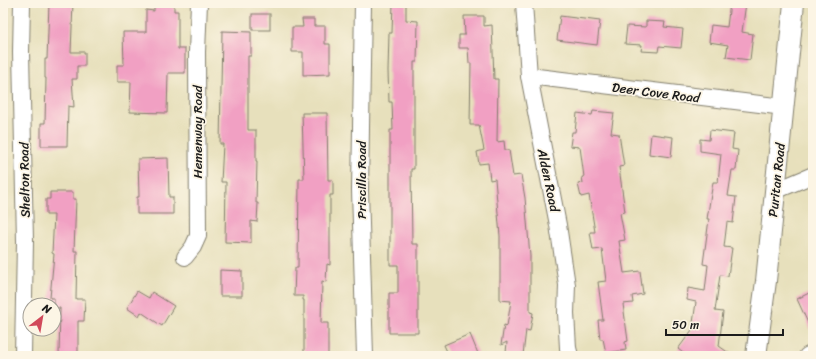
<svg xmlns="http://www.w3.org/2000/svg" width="816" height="359" viewBox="0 0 816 359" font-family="Sriracha,sans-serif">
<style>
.building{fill:#f1a0c3}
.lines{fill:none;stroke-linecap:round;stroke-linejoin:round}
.minor-casing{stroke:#827e6c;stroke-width:18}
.tertiary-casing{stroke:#827e6c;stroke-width:22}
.minor{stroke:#fff;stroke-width:16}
.tertiary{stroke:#fff;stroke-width:20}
.labels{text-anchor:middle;stroke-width:3.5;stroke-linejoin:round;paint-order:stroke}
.street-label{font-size:13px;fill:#1c1c1c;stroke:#fcf5e5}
</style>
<rect width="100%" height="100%" fill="#fcf5e5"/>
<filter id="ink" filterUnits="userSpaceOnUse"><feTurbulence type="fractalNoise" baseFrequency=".025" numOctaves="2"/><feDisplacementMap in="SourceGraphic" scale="8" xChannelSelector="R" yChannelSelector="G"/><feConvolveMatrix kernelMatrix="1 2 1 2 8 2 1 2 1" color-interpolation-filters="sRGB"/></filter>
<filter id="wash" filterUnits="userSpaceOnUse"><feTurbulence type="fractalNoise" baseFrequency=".012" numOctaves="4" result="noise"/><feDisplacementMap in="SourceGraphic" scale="16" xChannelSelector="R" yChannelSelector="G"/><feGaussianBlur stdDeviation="0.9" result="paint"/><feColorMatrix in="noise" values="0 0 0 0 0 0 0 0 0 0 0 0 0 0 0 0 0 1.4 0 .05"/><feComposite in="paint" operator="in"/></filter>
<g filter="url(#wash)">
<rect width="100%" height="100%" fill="#e7e0bc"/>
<g id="blocks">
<g class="building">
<path d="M49 3H73L71 52H85V66H77V79H72L74 107 68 106 67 146H41V123H45L46 78H45V59H47Z"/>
<path d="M154 3H174V11H178V49H185V73H168L167 113 130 112 131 82H117V65H124L123 32H146V10L154 11Z"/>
<path d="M393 3H406V20L418 21 417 62H414V169H411L412 244H418V333H389V293H398V265H390V130H393L392 102H389L388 71 389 33H392Z"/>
<path d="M730 3H746L742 32 753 34 750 60 726 57 728 45 709 42 711 25 727 27Z"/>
<rect x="252" y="14" width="18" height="16"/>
<path d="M464 16H484V26L492 25 494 79H498L497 142 504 141 505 150H509L513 176 521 175 525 198 530 256V312L533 313 530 331 526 330 523 355 506 353 507 342 501 345 504 325 507 326 511 301 500 300V236L495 179 490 180 488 163 479 164 477 152 484 150 479 125H470L471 63H469L468 48H459V35H465Z"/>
<path d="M560 16 600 21 597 45 557 40Z"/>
<path d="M302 19H314V26H325V44H330V74L303 75V52H292V27H303Z"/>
<path d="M646 21 665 22 664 27 683 29 681 48 659 46 658 52 641 51 642 45 625 44 627 26 646 27Z"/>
<path d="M222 31 251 32V56H248V130H256V161H257L256 203H258L257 222 251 221V243L225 242 226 182H221L223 144H220Z"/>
<path d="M593 111 614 113 611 133 619 134 624 166 619 167 625 212 620 213 625 240 619 241 624 273 640 271 643 294 632 296 633 303 623 304 628 341 625 342 626 350 606 353 603 339H600L598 320H603L598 282 606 281 602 249 593 250 590 232H595L589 195 581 197 578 184 583 183 582 177H584L580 147 570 146 572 132H575L577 113 592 115Z"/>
<path d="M302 113H327L328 180H333V195H330V265L327 264 326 282 322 281 321 323H328V356H304V300H303V296H294L295 268H298L299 179H304Z"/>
<path d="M710 130 734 133 732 149 738 150 736 170H732L728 196 736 197 733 223 727 222 724 247 732 248 728 276 720 275 715 311 723 312 719 346 733 356H687L678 349 692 330 696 302 687 300 688 288 705 291 708 265 703 264 709 219H707L713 182H718L721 154 700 151V139L709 140Z"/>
<path d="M651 134 673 137 671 157 649 154Z"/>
<path d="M168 158 169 197H173V214H137V197H139L138 159Z"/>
<path d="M50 192H73V199H76L74 251H77L76 299H85L84 321H78V356H59L60 308H54V298H50L54 254 52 253 54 215H46V199H50Z"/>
<path d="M220 270 242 271V296H220Z"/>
<path d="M137 291 149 298 152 292 174 306 162 326 141 312 139 316 127 308Z"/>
<path d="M813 291V334L797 299Z"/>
<path d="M470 334 479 356H449L444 345Z"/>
</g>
</g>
</g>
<g filter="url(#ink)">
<use href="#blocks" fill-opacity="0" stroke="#827e6c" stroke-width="1"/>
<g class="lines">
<g class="minor-casing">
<g id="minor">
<path d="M22 3 21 52 25 241 23 356"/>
<path d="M363 3 360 190 365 356"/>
<path d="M524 3 529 76 558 225 567 285 566 313 568 348 570 356"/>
<path d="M529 76 784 107"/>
<path d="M775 191 813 175"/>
<path d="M185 257 193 247 198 236 197 52 199 3"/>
<path d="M807 356 813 353"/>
</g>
</g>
<g class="tertiary-casing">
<path id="tertiary" d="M756 356 766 281 794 3"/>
</g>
<use href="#minor" class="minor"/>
<use href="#tertiary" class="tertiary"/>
</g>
</g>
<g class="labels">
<g class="street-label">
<text transform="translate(656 92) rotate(7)" y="5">Deer Cove Road</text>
<text transform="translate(197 132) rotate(-90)" y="5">Hemenway Road</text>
<text transform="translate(24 180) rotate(-91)" y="5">Shelton Road</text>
<text transform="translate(361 180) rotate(-90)" y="5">Priscilla Road</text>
<text transform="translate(549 180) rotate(78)" y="5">Alden Road</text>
<text transform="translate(776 180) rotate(-84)" y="5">Puritan Road</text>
</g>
</g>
<rect width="816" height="359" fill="none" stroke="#fcf5e5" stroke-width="16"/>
<g transform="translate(42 317) rotate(31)"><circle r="19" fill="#fcf5e5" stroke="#a29e95"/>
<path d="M0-3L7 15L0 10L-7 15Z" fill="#d1495b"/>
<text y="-6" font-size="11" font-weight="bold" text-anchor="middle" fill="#1c1c1c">N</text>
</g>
<path d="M666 329v6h117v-6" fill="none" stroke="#1c1c1c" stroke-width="2"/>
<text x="672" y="329" font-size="12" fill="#1c1c1c" stroke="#fcf5e5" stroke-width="3" paint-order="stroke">50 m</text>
</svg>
